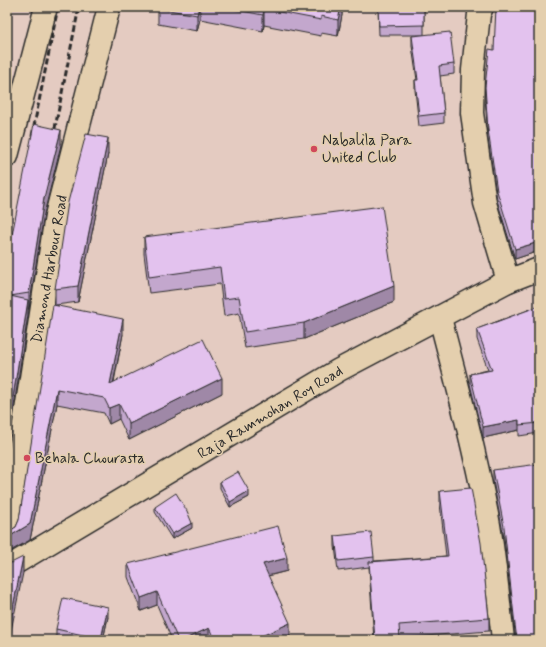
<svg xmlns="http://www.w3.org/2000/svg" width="546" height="647" viewBox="0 0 546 647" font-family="Mynerve,sans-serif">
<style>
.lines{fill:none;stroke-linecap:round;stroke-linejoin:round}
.minor-casing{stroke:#2b2b2b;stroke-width:25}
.major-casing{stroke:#2b2b2b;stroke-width:25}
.highway-casing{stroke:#2b2b2b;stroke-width:25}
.minor{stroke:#e4cfae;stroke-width:22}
.major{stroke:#e4cfae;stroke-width:22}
.highway{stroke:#e4cfae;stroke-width:22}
.rail{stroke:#2b2b2b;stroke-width:3;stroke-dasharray:6 3;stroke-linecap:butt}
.wall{fill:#c3a7cd;stroke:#2b2b2b}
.shaded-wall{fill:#9f88a7;stroke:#2b2b2b}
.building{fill:#e3c2ee;stroke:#2b2b2b}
.poi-dot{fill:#d1495b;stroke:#e4cfae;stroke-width:1.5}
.labels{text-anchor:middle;stroke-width:3;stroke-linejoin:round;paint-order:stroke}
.poi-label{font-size:15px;fill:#2b2b2b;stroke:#e4cfae;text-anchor:start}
.street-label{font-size:15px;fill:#2b2b2b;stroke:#e4cfae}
</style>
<rect width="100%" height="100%" fill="#e4cbc1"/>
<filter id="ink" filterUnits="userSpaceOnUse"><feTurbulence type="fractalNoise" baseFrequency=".025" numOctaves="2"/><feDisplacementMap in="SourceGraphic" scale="8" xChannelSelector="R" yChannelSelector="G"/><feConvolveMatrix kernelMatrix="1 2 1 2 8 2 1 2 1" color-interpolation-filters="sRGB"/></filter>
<g filter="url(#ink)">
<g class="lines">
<g class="minor-casing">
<g id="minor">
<path d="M482 7 479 14 473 70 472 113 485 203 508 281"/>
<path d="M440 318C458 387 476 455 489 525 495 563 499 602 503 640"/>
</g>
</g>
<g class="major-casing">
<path id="major" d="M7 568 339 370 508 281 539 269"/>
</g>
<g class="highway-casing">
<g id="highway">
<path d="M7 156 46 7"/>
<path d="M7 534 56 216 109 7"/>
</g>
</g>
<use href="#minor" class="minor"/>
<use href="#major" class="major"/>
<use href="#highway" class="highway"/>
<g class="rail">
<path d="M32 136 58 7"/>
<path d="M53 138 79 7"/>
</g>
</g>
<g class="wall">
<path d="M158 7H342V15L338 36 321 33V36L264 25 263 31 200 19 197 31 158 24Z"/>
<path d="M378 7H424V35H379Z"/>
<path d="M539 7V251L515 259 497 200 488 139 485 96V87L494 50Z"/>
<path d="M412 36 454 64V74L440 76 444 113V123L419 126 415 90V80H417L412 46Z"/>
<path d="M61 145 44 214 29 309H28V315L7 452V260Z"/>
<path d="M108 154 78 302 56 305 123 334 114 382 222 393 129 440 119 419 109 424 104 413 57 404 30 540 11 530 16 527 19 520 55 305V289Z"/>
<path d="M144 237 394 302 304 339 245 348 239 313 224 316 220 284 149 293 144 254Z"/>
<path d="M539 306V433L519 436V430L483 438 470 384V374L488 370 477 339V329Z"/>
<path d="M493 470 539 640H516L504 538 493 481Z"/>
<path d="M220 482 249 497 230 507 220 488Z"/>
<path d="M440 491 489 618V631L400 638V640H374L369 567 338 571 335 546V536L374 557V561L446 556 440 504Z"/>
<path d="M155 507 192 528 172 539 155 512Z"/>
<path d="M128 564 287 571 268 576 290 636 282 640H172L157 605 141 611 128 577Z"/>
<path d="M108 617 103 640H60L56 639V629Z"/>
</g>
<g class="shaded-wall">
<path d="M199 7H200V19L197 31V15Z"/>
<path d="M341 7H342V15L338 36V20Z"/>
<path d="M264 9V25L263 31V15Z"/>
<path d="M61 130V145L44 214 29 309V293L44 198Z"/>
<path d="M108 138V154L78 302V286Z"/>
<path d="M539 242V251L515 259V249Z"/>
<path d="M394 286V302L304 339V323Z"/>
<path d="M28 300V315L7 452V436Z"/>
<path d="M123 319V334L110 399V384Z"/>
<path d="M222 378V393L129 440V424Z"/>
<path d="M57 389V404L30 540 7 553V538L30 524Z"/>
<path d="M119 404V419L109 424V408Z"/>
<path d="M519 420V430L483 438V427Z"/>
<path d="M249 491V497L230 507V502Z"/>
<path d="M192 523V528L172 539V534Z"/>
<path d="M23 557V573L9 640H7V637Z"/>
<path d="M287 558V571L263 577V564Z"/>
<path d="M157 592V605L141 611V598Z"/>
<path d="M108 607V617L103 640H101Z"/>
<path d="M290 623V636L282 640H253Z"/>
<path d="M209 628V640H183Z"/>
</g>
<g class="building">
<path d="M158 7H199L197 15 158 8Z"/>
<path d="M221 7H341L338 20 321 16V20L264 9 263 15Z"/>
<path d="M378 7H424V25L379 26Z"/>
<path d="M496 7H539V242L515 249 497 191 488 130 485 87 489 49 494 50Z"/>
<path d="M450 32 454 64 439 66 444 113 419 116 415 80H418L412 36Z"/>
<path d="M34 124 61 130 44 198 29 293 10 296 28 300 7 436V260Z"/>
<path d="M86 134 108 138 78 286 55 289 68 202Z"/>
<path d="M382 206 394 286 304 323 245 332 239 297 224 299 220 267 149 277 144 237Z"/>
<path d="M53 305 123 319 110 384 203 339 222 378 129 424 119 404 109 408 104 398 57 389 30 524 7 538V531L11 530 16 527 19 520Z"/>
<path d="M539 306V423L519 425V420L483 427 470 374 492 370 477 329Z"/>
<path d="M539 464V640H517L515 625 504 527 493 470Z"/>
<path d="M238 472 249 491 230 502 220 482Z"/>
<path d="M471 488 481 543 489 618 399 625 400 640H375L369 562 448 556 440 491Z"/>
<path d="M176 493 187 511 192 523 172 534 155 507Z"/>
<path d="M278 526 287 558 263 564 290 623 253 640H232L231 639 230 640H215L209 628 183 640H178L157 592 141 598 128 564Z"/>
<path d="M371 532 374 557 338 561 335 536Z"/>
<path d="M23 557 7 637V565Z"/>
<path d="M63 598 108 607 101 639 56 629Z"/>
</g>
</g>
<g class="poi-dot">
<circle cx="314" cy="149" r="4"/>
<circle cx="27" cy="458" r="4"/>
</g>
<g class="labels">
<g class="poi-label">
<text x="322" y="145">Nabalila Para<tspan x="322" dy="17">United Club</tspan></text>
<text x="35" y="463">Behala Chourasta</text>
</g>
<g class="street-label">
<text transform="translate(49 269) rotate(-80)" y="5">Diamond Harbour Road</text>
<text transform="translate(270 412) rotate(-31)" y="5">Raja Rammohan Roy Road</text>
</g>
</g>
<rect width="546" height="647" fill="none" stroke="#e4cfae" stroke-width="24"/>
<rect x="12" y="12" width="522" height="623" fill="none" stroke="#2b2b2b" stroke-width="1.5" filter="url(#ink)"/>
</svg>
